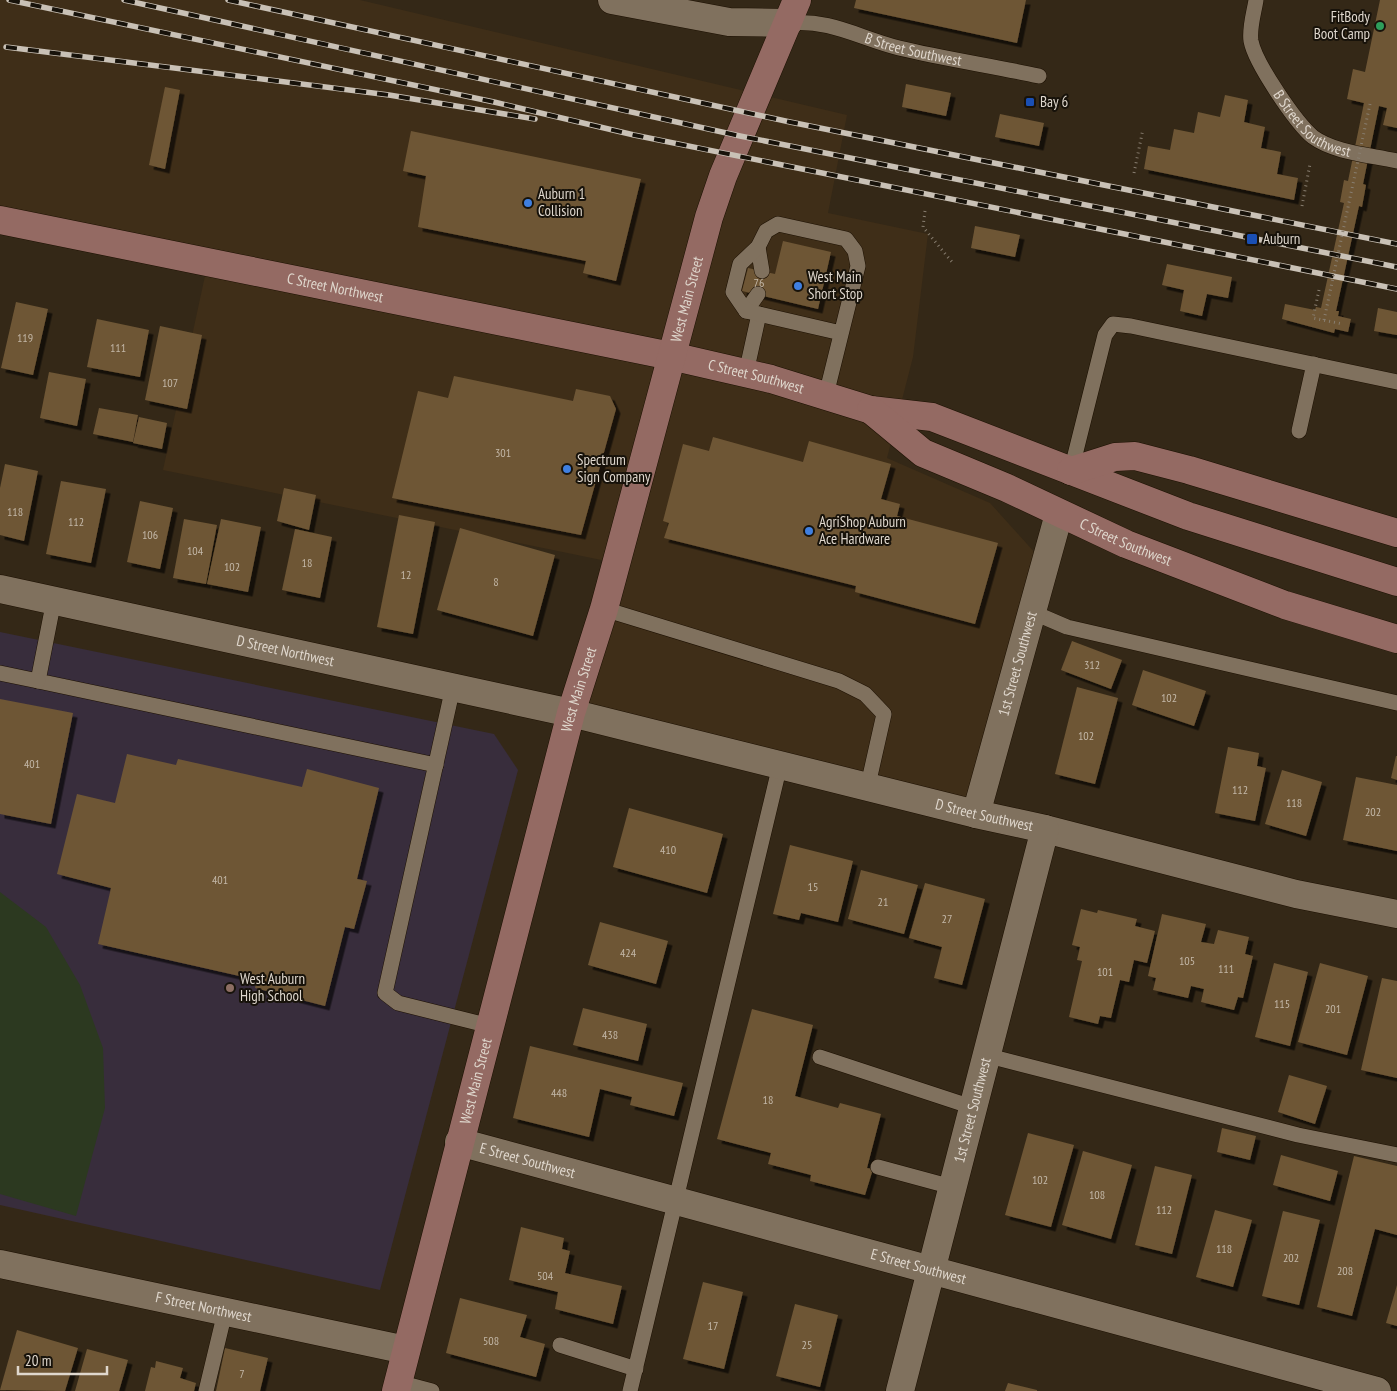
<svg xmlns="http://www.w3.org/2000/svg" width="1397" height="1391" viewBox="0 0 1397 1391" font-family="'PT Sans Narrow',sans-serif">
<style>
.built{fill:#3f2e18}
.education{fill:#382d3c}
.green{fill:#2c3920}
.building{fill:#6e5635;filter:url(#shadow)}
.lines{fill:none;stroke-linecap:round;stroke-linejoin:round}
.lane-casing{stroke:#1c1002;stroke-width:16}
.street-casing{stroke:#1c1002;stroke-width:29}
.secondary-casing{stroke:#1c1002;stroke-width:29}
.path{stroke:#887e70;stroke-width:3;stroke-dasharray:1 4;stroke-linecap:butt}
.lane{stroke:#80715e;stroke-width:15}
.street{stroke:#80715e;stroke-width:28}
.secondary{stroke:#946a63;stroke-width:28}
.rail-casing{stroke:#c9c1b6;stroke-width:5.5}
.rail{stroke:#17120a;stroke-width:4;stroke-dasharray:11;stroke-linecap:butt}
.path-bridge{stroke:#887e70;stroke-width:3;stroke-dasharray:1 4;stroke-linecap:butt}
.leisure-dot{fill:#2e9e5b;stroke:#17120a;stroke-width:2}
.transit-dot{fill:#1a4fb4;stroke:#17120a;stroke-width:2}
.shop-dot{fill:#3f7fe0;stroke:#17120a;stroke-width:2}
.education-dot{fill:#8d6e63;stroke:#17120a;stroke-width:2}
.labels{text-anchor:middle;stroke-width:4;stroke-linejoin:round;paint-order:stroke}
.number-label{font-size:12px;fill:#c3b7a7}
.poi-label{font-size:15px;fill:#dfd7cd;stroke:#17120a;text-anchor:start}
.street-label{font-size:15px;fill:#dfd7cd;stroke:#17120a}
</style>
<defs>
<filter id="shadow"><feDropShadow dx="4.5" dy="4.5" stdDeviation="0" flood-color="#0009"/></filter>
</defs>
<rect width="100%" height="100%" fill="#342817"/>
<path class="built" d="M0 0H360L847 115 828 213 928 234 913 357 887 458 990 503 1045 564 976 814 571 713 616 563 163 470 208 262 0 219Z"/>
<path class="education" d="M0 632 494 734 518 770 380 1290 0 1205Z"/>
<path class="green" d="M0 892 46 927 80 985 103 1048 105 1108 76 1216 0 1194Z"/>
<g class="building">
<path d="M856 0H1026L1017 43 854 8Z"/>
<path d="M1380 0H1397V128L1383 125 1387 108 1379 106 1363 184 1366 185 1362 207 1359 206 1336 311H1339L1338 316 1351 319 1348 332 1335 329 1334 333 1282 319 1285 304 1315 310 1316 307 1321 308 1344 203 1340 202 1344 180 1348 181 1364 103 1347 99 1353 69 1365 72Z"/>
<path d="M906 84 951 93 946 116 902 107Z"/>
<path d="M165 87 180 90 165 169 149 165Z"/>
<path d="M1225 95 1248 100 1244 122 1265 127 1261 148 1281 152 1277 174 1298 178 1294 200 1144 169 1148 146 1170 150 1174 129 1194 133 1198 112 1220 117Z"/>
<path d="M1000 114 1044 123 1039 146 995 137Z"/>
<path d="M411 131 641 179 616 281 583 273 586 261 418 227 426 176 403 171Z"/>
<path d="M975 226 1020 235 1015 257 971 248Z"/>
<path d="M783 241 831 252 818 309 742 291 748 268 775 274Z"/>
<path d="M1167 264 1232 277 1228 298 1207 294 1202 316 1180 311 1184 290 1162 285Z"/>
<path d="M16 302 48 309 33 375 1 368Z"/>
<path d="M1378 308 1397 312V335L1374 331Z"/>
<path d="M97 319 149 330 140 377 87 367Z"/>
<path d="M160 326 202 335 187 409 145 400Z"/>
<path d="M49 372 86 379 77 426 40 418Z"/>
<path d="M454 376 573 401 576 389 610 396 616 409 581 535 392 498 418 391 448 398Z"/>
<path d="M99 408 138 415 133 442 93 434Z"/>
<path d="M139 417 167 423 162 449 133 443Z"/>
<path d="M713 437 803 462 809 441 891 464 881 499 900 504 897 516 998 543 975 624 855 592 856 586 664 538 669 523 663 521 683 444 709 451Z"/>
<path d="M5 464 38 471 24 541 0 535V488Z"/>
<path d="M61 481 106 489 91 563 46 554Z"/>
<path d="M284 488 316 495 309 530 277 521Z"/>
<path d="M140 501 173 508 160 569 127 562Z"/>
<path d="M399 515 435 522 413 634 377 627Z"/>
<path d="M184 519 217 525 206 584 173 578Z"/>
<path d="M221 519 261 527 248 592 207 584Z"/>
<path d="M460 528 555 555 533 636 437 610Z"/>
<path d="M295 529 332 537 320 598 282 590Z"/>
<path d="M1072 641 1122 660 1111 689 1061 670Z"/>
<path d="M1143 670 1206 691 1194 726 1132 705Z"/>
<path d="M1077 687 1118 698 1095 784 1055 774Z"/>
<path d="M0 699 73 713 51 824 0 814Z"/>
<path d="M1228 747 1259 753 1257 766 1266 768 1255 821 1215 813Z"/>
<path d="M127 754 176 765 178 759 302 787 307 769 379 788 357 879 367 881 354 929 345 927 325 1006 255 988 257 980 98 944 111 888 57 874 77 794 115 803Z"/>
<path d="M1396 756H1397V780L1391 778Z"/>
<path d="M1282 770 1322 782 1306 836 1265 824Z"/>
<path d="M1356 777 1397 785V851L1343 840Z"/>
<path d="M629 808 723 834 707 893 613 867Z"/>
<path d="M790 845 853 861 838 922 801 913 799 920 773 914Z"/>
<path d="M861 870 918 885 904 934 848 919Z"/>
<path d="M925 883 985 899 962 985 934 978 942 947 909 938Z"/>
<path d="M1081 909 1097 913 1098 910 1137 919 1135 926 1155 931 1147 963 1134 960 1129 982 1120 980 1111 1018 1100 1016 1098 1024 1069 1017 1082 961 1077 960 1080 947 1072 945Z"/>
<path d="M1162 914 1206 924 1201 942 1214 944 1218 930 1249 937 1245 954 1253 956 1243 998 1238 997 1234 1010 1201 1002 1204 989 1191 986 1188 998 1153 990 1156 978 1148 976Z"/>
<path d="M600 922 668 941 656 984 588 965Z"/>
<path d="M1274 963 1308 972 1290 1046 1255 1037Z"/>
<path d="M1320 963 1368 976 1347 1055 1298 1042Z"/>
<path d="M1382 978 1397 981V1078L1361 1070Z"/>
<path d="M583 1008 647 1024 638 1061 573 1045Z"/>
<path d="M752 1009 813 1025 795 1096 838 1108 840 1103 881 1114 867 1168 873 1169 865 1195 810 1181 811 1175 768 1164 771 1153 717 1139Z"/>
<path d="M530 1046 683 1083 674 1116 630 1105 632 1097 600 1089 589 1137 513 1118Z"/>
<path d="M1289 1075 1327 1086 1315 1124 1278 1112Z"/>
<path d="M1222 1128 1256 1136 1250 1160 1217 1152Z"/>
<path d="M1028 1133 1074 1145 1051 1227 1005 1215Z"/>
<path d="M1083 1151 1132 1165 1111 1239 1062 1225Z"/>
<path d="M1281 1155 1338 1171 1330 1201 1273 1185Z"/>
<path d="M1354 1156 1397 1166V1235L1375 1229 1352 1316 1317 1307Z"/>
<path d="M1155 1166 1192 1175 1172 1254 1135 1245Z"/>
<path d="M1215 1210 1252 1220 1233 1287 1196 1277Z"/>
<path d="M1283 1211 1320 1220 1299 1305 1262 1296Z"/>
<path d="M521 1227 564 1238 562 1249 570 1251 565 1273 622 1286 613 1324 555 1309 558 1292 509 1280Z"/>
<path d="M703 1282 743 1292 724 1369 683 1359Z"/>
<path d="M1397 1285V1326L1386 1323Z"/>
<path d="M460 1298 527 1315 520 1337 545 1344 536 1377 446 1353Z"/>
<path d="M795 1304 838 1315 820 1387 776 1376Z"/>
<path d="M17 1330 78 1348 65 1391 0 1390Z"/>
<path d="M225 1348 268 1358 260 1391H216Z"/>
<path d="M87 1349 128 1360 119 1391H75Z"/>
<path d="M156 1361 183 1368 180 1378 196 1383 194 1391H145L151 1367 155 1368Z"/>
<path d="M1008 1383 1037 1390V1391H1005Z"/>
</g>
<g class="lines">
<g class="lane-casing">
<g id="lane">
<path id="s1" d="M1256 0C1254 13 1249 28 1251 41 1255 63 1296 123 1313 137 1335 153 1371 155 1397 161"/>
<path id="s2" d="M788 23C831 19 859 38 899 48 945 59 993 66 1039 76"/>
<path d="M758 247 762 271"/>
<path d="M746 311 758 294"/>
<path d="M746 373 759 314"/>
<path d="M826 395 858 266 855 251 846 239 778 224 766 231 758 247 740 264 733 292 746 311 841 333"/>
<path d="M1299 431 1314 364"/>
<path d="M1071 471 1105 335 1113 324 1131 326 1397 382"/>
<path d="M54 600 38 681 436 765"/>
<path d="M604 609 839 681 865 694 884 714 868 785"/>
<path d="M1032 612 1067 627 1397 703"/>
<path d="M0 673 38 681"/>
<path d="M453 687 385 993 398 1003 490 1026"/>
<path d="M985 1055 1298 1135 1397 1155"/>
<path d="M820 1057 972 1107"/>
<path d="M878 1167 952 1187"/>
<path d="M560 1345 636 1369"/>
<path d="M398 1382 432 1391"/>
<path d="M206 1391 225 1312"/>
<path d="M630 1391 780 765"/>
</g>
</g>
<g class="street-casing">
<g id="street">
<path d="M612 0 729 22 788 23"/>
<path id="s3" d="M0 589 571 713 976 814 1045 829 1296 894 1397 914"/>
<path id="s4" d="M976 814 1059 514"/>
<path id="s5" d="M459 1142 1377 1391"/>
<path id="s6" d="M0 1264 406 1350"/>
<path id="s7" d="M900 1391 1045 829"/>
</g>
</g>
<g class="secondary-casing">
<g id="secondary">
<path id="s8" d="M0 220 671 356 771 379 871 410 932 417 1188 516 1397 582"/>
<path id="s9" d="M871 410 923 453 1007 488 1126 544 1285 605 1397 639"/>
<path d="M1071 471 1115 457 1135 456 1189 470 1397 533"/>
<path id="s10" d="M396 1391 571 713 604 609 709 217 723 176 797 0"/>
</g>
</g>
<g class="path">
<path d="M1134 173 1143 129"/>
<path d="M1302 206 1310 164"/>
<path d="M925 211 923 227 952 262"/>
<path d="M1319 290 1313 318 1343 324"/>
</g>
<use href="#lane" class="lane"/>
<use href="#street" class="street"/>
<use href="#secondary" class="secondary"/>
<g class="rail-casing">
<g id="rail">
<path d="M9 0 494 102 634 135 1397 289"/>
<path d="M124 0 740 136 1397 267"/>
<path d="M228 0 790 122 1397 244"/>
<path d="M6 47 389 95 535 119"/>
</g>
</g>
<use href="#rail" class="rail"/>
<path class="path-bridge" d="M1324 320 1370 104"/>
</g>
<circle class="leisure-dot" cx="1380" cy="26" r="5"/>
<g class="transit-dot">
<rect x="1025" y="97" width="10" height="10" rx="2.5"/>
<rect x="1246" y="233" width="12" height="12" rx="2.5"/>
</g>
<g class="shop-dot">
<circle cx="528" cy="203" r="5"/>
<circle cx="798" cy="286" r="5"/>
<circle cx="567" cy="469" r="5"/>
<circle cx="809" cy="531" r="5"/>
</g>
<circle class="education-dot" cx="230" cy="988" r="5"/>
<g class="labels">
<g class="number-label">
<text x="759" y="287">76</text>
<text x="25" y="342">119</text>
<text x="118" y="352">111</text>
<text x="170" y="387">107</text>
<text x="503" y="457">301</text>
<text x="15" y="516">118</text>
<text x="76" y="526">112</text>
<text x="150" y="539">106</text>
<text x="195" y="555">104</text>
<text x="307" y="567">18</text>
<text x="232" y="571">102</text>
<text x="406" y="579">12</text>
<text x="496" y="586">8</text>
<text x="1092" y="669">312</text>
<text x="1169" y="702">102</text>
<text x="1086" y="740">102</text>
<text x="32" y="768">401</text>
<text x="1240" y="794">112</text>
<text x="1294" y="807">118</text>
<text x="1373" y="816">202</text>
<text x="668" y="854">410</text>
<text x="220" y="884">401</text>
<text x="813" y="891">15</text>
<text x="883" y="906">21</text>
<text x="947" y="923">27</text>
<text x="628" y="957">424</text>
<text x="1187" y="965">105</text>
<text x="1226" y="973">111</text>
<text x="1105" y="976">101</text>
<text x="1282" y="1008">115</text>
<text x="1333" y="1013">201</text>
<text x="610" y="1039">438</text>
<text x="559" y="1097">448</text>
<text x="768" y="1104">18</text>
<text x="1040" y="1184">102</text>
<text x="1097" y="1199">108</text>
<text x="1164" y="1214">112</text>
<text x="1224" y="1253">118</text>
<text x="1291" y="1262">202</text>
<text x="1345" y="1275">208</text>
<text x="545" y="1280">504</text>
<text x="713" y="1330">17</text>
<text x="491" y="1345">508</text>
<text x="807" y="1349">25</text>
<text x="242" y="1378">7</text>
</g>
<g class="poi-label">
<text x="1370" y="22" text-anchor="end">FitBody<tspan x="1370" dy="17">Boot Camp</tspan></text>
<text x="1040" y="107">Bay 6</text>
<text x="538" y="199">Auburn 1<tspan x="538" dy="17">Collision</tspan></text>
<text x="1263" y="244">Auburn</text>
<text x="808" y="282">West Main<tspan x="808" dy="17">Short Stop</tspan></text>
<text x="577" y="465">Spectrum<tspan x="577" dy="17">Sign Company</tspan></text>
<text x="819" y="527">AgriShop Auburn<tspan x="819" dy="17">Ace Hardware</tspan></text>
<text x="240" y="984">West Auburn<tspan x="240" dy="17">High School</tspan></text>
</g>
<g class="street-label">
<text dy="5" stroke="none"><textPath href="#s2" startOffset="129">B Street Southwest</textPath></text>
<text dy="5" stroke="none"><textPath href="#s1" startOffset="148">B Street Southwest</textPath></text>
<text dy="5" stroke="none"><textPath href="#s8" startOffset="342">C Street Northwest</textPath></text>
<text dy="5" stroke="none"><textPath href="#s10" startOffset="1130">West Main Street</textPath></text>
<text dy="5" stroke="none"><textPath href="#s8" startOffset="772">C Street Southwest</textPath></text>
<text dy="5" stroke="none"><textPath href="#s9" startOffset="289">C Street Southwest</textPath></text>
<text dy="5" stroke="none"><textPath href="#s3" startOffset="292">D Street Northwest</textPath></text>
<text dy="5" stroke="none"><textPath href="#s4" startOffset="156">1st Street Southwest</textPath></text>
<text dy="5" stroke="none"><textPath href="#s10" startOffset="725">West Main Street</textPath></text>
<text dy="5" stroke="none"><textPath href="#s3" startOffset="1010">D Street Southwest</textPath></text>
<text dy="5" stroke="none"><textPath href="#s10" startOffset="320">West Main Street</textPath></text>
<text dy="5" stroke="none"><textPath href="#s7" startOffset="290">1st Street Southwest</textPath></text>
<text dy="5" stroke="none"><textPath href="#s5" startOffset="71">E Street Southwest</textPath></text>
<text dy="5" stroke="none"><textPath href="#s5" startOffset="476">E Street Southwest</textPath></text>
<text dy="5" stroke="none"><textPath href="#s6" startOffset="208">F Street Northwest</textPath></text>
</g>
</g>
<path d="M18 1366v8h89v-8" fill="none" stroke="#dfd7cd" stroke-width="2.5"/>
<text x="25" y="1366" font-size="15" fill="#dfd7cd" stroke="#17120a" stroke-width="4" paint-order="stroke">20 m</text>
</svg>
